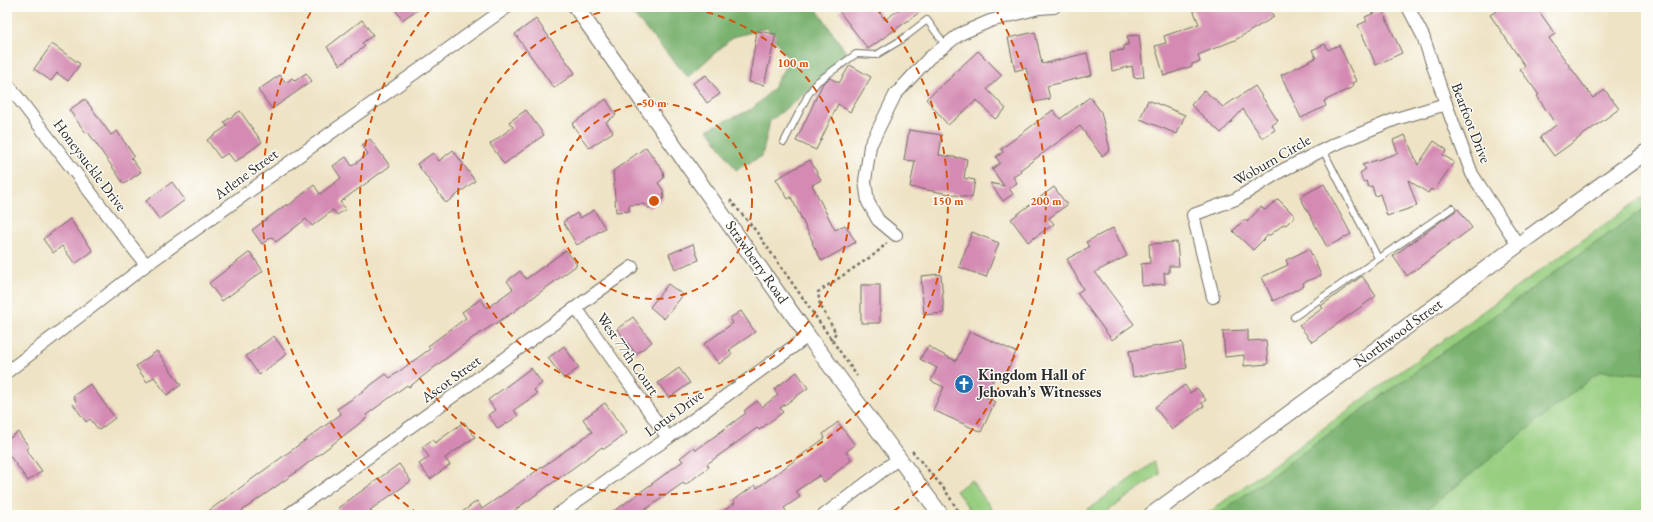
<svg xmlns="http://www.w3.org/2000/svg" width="1653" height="522" viewBox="0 0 1653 522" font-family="'EB Garamond',serif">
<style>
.green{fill:#97ce80;stroke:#617c56}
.forest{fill:#79b16e;stroke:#526e4c}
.building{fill:#d48ab3}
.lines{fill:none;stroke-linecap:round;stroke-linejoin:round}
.service-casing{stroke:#6f6b61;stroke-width:8}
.minor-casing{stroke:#6f6b61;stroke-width:14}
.tertiary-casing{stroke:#6f6b61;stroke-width:17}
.path{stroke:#6f6b61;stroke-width:2.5;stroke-dasharray:3 3;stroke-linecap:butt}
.service{stroke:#fff;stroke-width:6}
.minor{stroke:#fff;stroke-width:12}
.tertiary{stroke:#fff;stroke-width:15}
.ring{fill:none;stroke:#d5540f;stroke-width:2;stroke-dasharray:7 5}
.labels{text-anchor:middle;stroke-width:3;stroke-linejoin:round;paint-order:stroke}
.street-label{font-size:15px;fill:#2b2b2b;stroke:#fdfcf7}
.poi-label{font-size:15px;font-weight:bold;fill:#2b2b2b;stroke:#fdfcf7;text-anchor:start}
.centre{fill:#d5540f;stroke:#fdfcf7;stroke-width:2}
.ring-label{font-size:12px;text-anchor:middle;font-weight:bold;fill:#d5540f;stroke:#fdfcf7;stroke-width:3;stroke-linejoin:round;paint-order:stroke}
</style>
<rect width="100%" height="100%" fill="#fdfcf7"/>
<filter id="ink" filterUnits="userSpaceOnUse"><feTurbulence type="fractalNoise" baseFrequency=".025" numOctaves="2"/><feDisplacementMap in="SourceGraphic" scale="8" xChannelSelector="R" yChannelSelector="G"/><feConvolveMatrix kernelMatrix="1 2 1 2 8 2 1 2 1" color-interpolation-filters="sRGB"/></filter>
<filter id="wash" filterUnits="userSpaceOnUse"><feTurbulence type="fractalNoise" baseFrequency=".012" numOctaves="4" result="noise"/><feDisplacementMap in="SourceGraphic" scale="16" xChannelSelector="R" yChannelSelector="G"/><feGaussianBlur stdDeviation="0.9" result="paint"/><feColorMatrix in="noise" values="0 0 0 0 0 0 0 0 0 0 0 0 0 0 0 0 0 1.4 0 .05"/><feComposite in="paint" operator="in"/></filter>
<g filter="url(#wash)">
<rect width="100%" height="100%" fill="#eee3c5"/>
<g class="green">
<path d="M1646 195V515H1205L1482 312Z"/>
<path d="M1154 462 1160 474 1102 515H1080Z"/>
<path d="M971 480 996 515H974L956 491Z"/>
</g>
<g class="forest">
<path d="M628 7H815L850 58 770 121 762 156 736 170 708 129 752 109 772 90 789 60 767 28 733 37 688 77 627 8Z"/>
<path d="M1646 207V374L1600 371 1420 515H1217L1391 389Z"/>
</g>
<g id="blocks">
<g class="building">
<path d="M394 7H421L402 20Z"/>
<path d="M845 7H876L885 20 902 7H927L868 49 839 11Z"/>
<path d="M1192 7H1268L1274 17 1235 40 1198 55 1200 62 1192 64V66L1164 76 1155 46 1166 43 1164 36 1199 24Z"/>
<path d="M1502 7H1536L1555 34 1549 38 1593 98 1605 90 1619 109 1554 156 1540 137 1556 125 1537 96 1539 95 1520 69 1525 66 1490 15Z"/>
<path d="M1382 10 1402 53 1376 65 1358 25 1367 21 1365 17Z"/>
<path d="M536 19 575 73 554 88 515 34Z"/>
<path d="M362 20 373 35 362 43 365 46 340 65 327 47Z"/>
<path d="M757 31 776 34 764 85 749 82Z"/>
<path d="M1035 32 1042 64 1087 53 1092 75 1047 86 1050 99 1034 102 1026 68 1015 71 1008 38Z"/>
<path d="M1139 35 1144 77 1134 78 1132 66 1112 71 1110 52 1124 50V45H1128L1127 36Z"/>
<path d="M52 44 80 64 68 81 57 73 51 81 34 69Z"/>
<path d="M1325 44 1328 50 1339 45 1356 81 1352 83 1353 87 1324 101 1326 106 1301 118 1281 75 1316 58 1312 50Z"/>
<path d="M978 51 1002 75 987 89 1006 109 995 119 977 100 948 125 926 99 954 75 953 74Z"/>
<path d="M850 65 871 77 850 112 838 104 816 150 796 141 823 83 830 78 839 83Z"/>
<path d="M306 73 312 81 272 109 258 90 280 75 286 83 292 78 295 81Z"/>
<path d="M706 75 720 94 707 103 693 83Z"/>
<path d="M1255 86 1278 121 1272 125 1275 130 1262 138 1243 109 1221 133 1191 105 1204 90 1223 107Z"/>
<path d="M1090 97 1101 112 1110 150 1102 156 1080 126 1020 170 1021 172 1013 177 1017 183 1009 188 1013 194 1003 201 990 183 1004 186 992 169 1000 163 996 157 1003 152 1001 149 1053 110 1060 119Z"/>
<path d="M85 99 111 135 117 131 134 156 131 158 141 172 124 184 88 132 86 133 69 110Z"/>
<path d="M606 99 616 115 606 122 613 132 589 148 572 124Z"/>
<path d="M1148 100 1185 115 1177 134 1140 119Z"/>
<path d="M526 110 544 135 504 164 490 144 513 127 509 122Z"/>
<path d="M240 111 262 142 235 162 228 153 220 158 207 140 227 126 224 122Z"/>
<path d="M909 130 942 135 939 155 967 159 964 178 975 180 972 198 910 187 915 161 904 160Z"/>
<path d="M1405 135 1418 165 1434 141 1447 150 1443 155 1454 162 1434 191 1431 189 1428 193 1408 180 1417 206 1387 216 1380 194 1375 196 1372 186 1368 187 1366 181 1363 182 1360 173 1366 169 1362 165 1398 153 1393 140Z"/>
<path d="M370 139 390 166 340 202 346 209 337 215 333 210 312 226 306 219 276 242 272 237 262 244 252 230 287 204 288 206 314 185 320 194 341 178 333 166 346 157 352 166 368 154 362 145Z"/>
<path d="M646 147 663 171 664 178 658 183 663 190 664 198 649 209 645 204 629 205V211L616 212 613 171Z"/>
<path d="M453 150 475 181 446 203 417 164 433 153 439 161Z"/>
<path d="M810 160 821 180 812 185 835 230 845 225 856 242 822 261 812 243 813 242 791 197 788 199 776 179Z"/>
<path d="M172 182 185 200 159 219 146 201Z"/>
<path d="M1324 184 1351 234 1327 247 1300 197Z"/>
<path d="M1054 187 1067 205 1049 218 1054 224 1028 242 1011 219Z"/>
<path d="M1278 199 1295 216 1286 225 1284 224 1270 235H1268L1253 250 1233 231 1245 219 1247 222 1261 207 1265 210Z"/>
<path d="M1458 209 1472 228 1407 276 1393 256Z"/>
<path d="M594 210 605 228 577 245 563 222 577 213 580 218Z"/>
<path d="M70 219 93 251 75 264 62 246 53 253 43 239Z"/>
<path d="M1113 228 1127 256 1095 272 1134 324 1112 340 1077 293 1083 289 1067 259 1089 247 1086 242Z"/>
<path d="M972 232 999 243 986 277 959 267Z"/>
<path d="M1177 242 1179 266H1169V273H1164L1165 284 1142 286 1141 264 1150 263 1149 244Z"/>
<path d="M693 244 699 260 675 269 669 254Z"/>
<path d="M1309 249 1321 275 1303 283 1304 286 1273 301 1262 277 1288 265 1286 260Z"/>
<path d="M566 250 577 265 512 313 471 339 409 387 407 385 366 415 368 417 295 473 236 515H203L341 414 337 409 352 399 386 374 390 378 430 349 428 346 466 318 462 312 481 299 487 308 513 289 507 281 520 271 526 279Z"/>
<path d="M250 252 263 271 222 301 209 283Z"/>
<path d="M941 274 944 313 924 315 921 276Z"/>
<path d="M1362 276 1376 296 1312 342 1299 325 1323 308 1321 306Z"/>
<path d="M668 284 683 295 664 319 650 307Z"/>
<rect x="861" y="285" width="19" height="38"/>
<path d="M741 311 755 332 729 350 732 354 719 364 704 344 733 323 730 318Z"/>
<path d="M633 317 652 342 636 354 617 329Z"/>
<path d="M1248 330V341L1266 340 1268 364 1244 366V355L1225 357 1223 331Z"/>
<path d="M970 331 1016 352 1003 380 995 376 985 397 995 402 981 432 933 410 944 387 931 381 937 368 920 359 928 346 938 352 956 361Z"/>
<path d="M274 336 287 354 259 375 246 356Z"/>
<path d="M1182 342 1187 368 1133 377 1129 351Z"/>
<path d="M564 346 579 368 564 379 548 358Z"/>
<path d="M157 351 181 385 167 395 154 377 147 382 136 366Z"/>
<path d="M531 368 542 383 534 390 537 394 514 410 518 416 498 429 488 415 495 410 488 400Z"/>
<path d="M679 368 690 383 669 398 658 383Z"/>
<path d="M797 372 808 388 780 408 783 412 759 430 757 428 707 464 709 467 685 485 683 483 638 515H609L683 461 680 458 694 447 696 450 746 413 744 411 757 401 762 407 778 395 774 389Z"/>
<path d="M90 384 115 418 99 430 90 419 86 422 73 404 76 401 73 396Z"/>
<path d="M1185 385 1190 393 1197 388 1206 400 1202 403 1204 406 1172 430 1155 407Z"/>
<path d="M605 403 627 433 604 449 602 447 508 515H458L477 501 482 509 592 432 583 419Z"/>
<path d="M464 422 475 437 445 458 450 465 430 479 419 464 429 457 422 447 432 440 435 443Z"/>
<path d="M838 422 855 445 846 452 852 460 824 482 820 475 796 491 800 497 784 508 789 515H718L735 503 733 501 755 485 757 488 825 438 823 434Z"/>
<path d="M18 432 29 447 26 449 42 471 28 481 7 452V440Z"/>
<path d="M399 464 411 481 370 510 374 515H343L338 508Z"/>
</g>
</g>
</g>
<g filter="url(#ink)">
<use href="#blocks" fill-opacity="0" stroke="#6f6b61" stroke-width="1"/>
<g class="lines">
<g class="service-casing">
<g id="service">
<path d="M784 142 808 95 817 82 856 54 876 55 901 40 927 20 946 46"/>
<path d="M1323 150 1378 258"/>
<path d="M1294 317 1452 208"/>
</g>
</g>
<g class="minor-casing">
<g id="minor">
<path d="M1408 7 1423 36 1446 104 1472 174 1518 245"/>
<path d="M7 85 9 86 146 265"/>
<path d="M896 235 878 220 868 202 865 181 870 146 895 95 929 58 960 34 990 21 1039 8 1054 7"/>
<path d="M1213 297 1193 215 1236 199 1281 171 1333 145 1396 119 1446 104"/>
<path d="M576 308 668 438"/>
<path d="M7 372 146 265 507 7"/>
<path d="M288 515 632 267"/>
<path d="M557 515 668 438 808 336"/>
<path d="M824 515 898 459"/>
</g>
</g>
<g class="tertiary-casing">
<g id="tertiary">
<path d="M576 7 808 336 941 515"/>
<path d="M1151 515 1518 245 1646 152"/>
</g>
</g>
<g class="path">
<path d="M730 200 756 231 857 376"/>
<path d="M830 340 836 333 820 305 818 292 875 254 887 243"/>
<path d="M912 451 945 490 961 515"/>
</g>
<use href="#service" class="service"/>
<use href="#minor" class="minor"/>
<use href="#tertiary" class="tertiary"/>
</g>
</g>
<g class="ring">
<circle cx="654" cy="201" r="98"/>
<path d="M683 7A196 196 0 1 1 625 7"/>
<path d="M876 8A294 294 0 1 1 432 8"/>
<path d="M418 514A392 392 0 0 1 313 8M995 8A392 392 0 0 1 890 514"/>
</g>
<defs>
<g id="church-disc" transform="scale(1)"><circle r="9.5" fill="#1f6fb2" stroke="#fdfcf7"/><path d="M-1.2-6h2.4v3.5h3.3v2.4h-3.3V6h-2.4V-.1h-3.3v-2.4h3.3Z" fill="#fff"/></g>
</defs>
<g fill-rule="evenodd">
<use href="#church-disc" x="964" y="384"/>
</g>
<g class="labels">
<g class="street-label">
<text transform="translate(1471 123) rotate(69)" y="5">Bearfoot Drive</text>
<text transform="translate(1272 160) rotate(-30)" y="5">Woburn Circle</text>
<text transform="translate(90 165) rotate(53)" y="5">Honeysuckle Drive</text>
<text transform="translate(246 174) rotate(-36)" y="5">Arlene Street</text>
<text transform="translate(757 262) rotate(55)" y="5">Strawberry Road</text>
<text transform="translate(1398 333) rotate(-36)" y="5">Northwood Street</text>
<text transform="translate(628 354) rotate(55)" y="5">West 77th Court</text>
<text transform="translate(451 379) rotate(-36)" y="5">Ascot Street</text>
<text transform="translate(674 413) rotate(-36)" y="5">Lotus Drive</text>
</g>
<g class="poi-label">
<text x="978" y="380">Kingdom Hall of<tspan x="978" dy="17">Jehovah’s Witnesses</tspan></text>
</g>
</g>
<circle cx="654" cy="201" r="6" class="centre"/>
<g class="ring-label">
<text x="793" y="67">100 m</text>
<text x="654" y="107">50 m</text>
<text x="948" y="205">150 m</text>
<text x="1046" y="205">200 m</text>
</g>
<rect width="1653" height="522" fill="none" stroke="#fdfcf7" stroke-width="24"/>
</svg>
